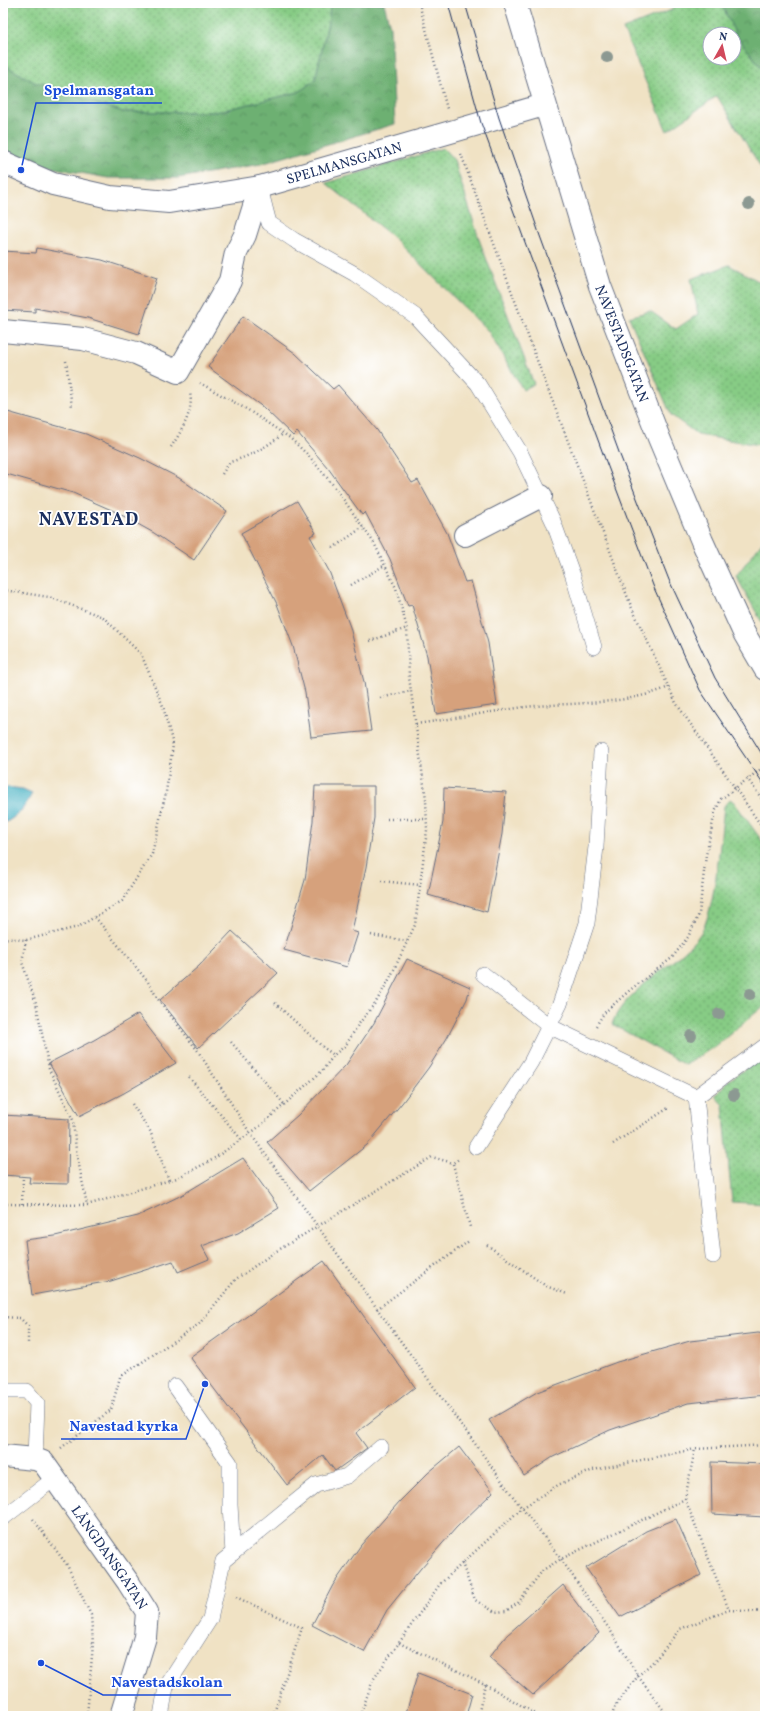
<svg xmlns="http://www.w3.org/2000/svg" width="768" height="1719" viewBox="0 0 768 1719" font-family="Vollkorn,serif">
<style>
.green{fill:url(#green-dots);stroke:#517e72;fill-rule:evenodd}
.forest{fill:url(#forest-crowns);stroke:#447068}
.water{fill:#41aec0;stroke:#2e6e8f}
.building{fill:#d6a17b}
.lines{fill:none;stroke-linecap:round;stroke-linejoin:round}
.service-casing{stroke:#666e82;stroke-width:16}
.minor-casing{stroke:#666e82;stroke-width:24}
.tertiary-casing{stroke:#666e82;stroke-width:24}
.path{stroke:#666e82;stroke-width:2.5;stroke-dasharray:1 3;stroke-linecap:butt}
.service{stroke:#fff;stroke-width:15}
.minor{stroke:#fff;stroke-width:22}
.tertiary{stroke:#fff;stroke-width:22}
.tram{stroke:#1b2f5e;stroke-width:1}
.path-bridge{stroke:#666e82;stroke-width:2.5;stroke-dasharray:1 3;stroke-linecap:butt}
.tree{fill:#8c9992}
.labels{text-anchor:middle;stroke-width:3.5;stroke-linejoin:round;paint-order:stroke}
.street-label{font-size:14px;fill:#1b2f5e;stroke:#fff}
.district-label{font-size:18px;font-weight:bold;letter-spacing:1px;fill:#1b2f5e;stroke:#fff}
.leader{fill:none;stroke:#1d4ed8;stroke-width:1.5}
.callout-dot{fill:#1d4ed8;stroke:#fff;stroke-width:1.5}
.callout-label{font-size:15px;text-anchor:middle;font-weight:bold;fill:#1d4ed8;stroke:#fff;stroke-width:3.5;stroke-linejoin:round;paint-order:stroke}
</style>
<defs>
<pattern id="green-dots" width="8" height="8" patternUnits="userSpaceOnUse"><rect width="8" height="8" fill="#87cc85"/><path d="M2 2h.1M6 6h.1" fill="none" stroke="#6ea670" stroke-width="1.8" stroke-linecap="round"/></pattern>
<pattern id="forest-crowns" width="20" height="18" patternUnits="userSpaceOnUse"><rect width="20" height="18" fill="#6db072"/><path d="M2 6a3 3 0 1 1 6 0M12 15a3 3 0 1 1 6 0" fill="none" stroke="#599061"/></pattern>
</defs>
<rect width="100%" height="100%" fill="#fff"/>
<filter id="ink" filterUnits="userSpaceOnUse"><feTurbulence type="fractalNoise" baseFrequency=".025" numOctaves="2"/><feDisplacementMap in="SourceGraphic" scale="8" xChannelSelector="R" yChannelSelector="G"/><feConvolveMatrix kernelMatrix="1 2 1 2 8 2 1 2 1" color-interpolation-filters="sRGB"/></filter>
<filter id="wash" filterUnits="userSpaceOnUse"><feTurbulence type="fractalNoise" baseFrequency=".012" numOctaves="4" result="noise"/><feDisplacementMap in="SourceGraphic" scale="16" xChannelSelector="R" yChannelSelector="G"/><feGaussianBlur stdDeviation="0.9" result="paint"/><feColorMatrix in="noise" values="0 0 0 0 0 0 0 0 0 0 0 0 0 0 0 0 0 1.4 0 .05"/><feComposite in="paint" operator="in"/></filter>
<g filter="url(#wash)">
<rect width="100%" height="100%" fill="#f0e2c4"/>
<g class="green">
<path d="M3 3H330L329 18 315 80 299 92 216 112H123L34 82 4 65Z"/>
<path d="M672 3H721L736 35 765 72V174L717 96 667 131 623 29 674 9ZM710 34H734V58H710Z"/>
<path d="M443 148 454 160 480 242 534 384 523 390 488 331 393 237 326 183Z"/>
<path d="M729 265 762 283 765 281V450L759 445 698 435 671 415 629 317 650 311 676 329 698 314 691 279Z"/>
<path d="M765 538V628L736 576Z"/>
<path d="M730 799 734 802 765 845V1005L717 1045 685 1065 612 1024C624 989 677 966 700 934 715 914 721 833 724 806Z"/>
<path d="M765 1055V1204L732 1202 723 1105 715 1096 728 1081Z"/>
</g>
<g class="forest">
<path d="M330 3H384L390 27 395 124 261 164 178 178H108L32 164 3 149V61L4 65 34 82 123 112H216L299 92 315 80 329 18Z"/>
<path d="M721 3H765V72L736 35Z"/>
</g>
<path class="water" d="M7 787 23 789 32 793C26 807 17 817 3 824V788Z"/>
<g id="blocks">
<g class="building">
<path d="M37 248 102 260 157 278 139 334 88 318 35 308V312L3 310V251L36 253Z"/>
<path d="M243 316 295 353 333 389 338 385 377 430 412 483 418 480 447 533 465 582 471 581 488 643 497 705 436 714 427 656 412 605 408 606 390 559 365 512 362 515 328 468 297 432 293 436 264 408 208 367Z"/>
<path d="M4 411 86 434 140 458 179 478 227 511 194 560 154 533 116 512 73 493 3 473Z"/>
<path d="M297 501 316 533 310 536 329 571 350 627 364 682 371 731 311 737 305 692 293 646 277 604 241 533Z"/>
<path d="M315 786H374V818L366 867 352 931 358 933 347 967 284 950 305 880 313 821Z"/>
<path d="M444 788 506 792 502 834 487 912 428 895 443 822Z"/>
<path d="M232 931 278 973 198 1048 160 1000 199 966Z"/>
<path d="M407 959 470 987 467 999 447 1038 429 1067 402 1103 367 1145 309 1191 267 1142 298 1115 346 1065 374 1023Z"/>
<path d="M138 1014 176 1063 124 1093 79 1116 49 1063 94 1040Z"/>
<path d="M3 1115 69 1119 68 1184 29 1183 30 1177 3 1175Z"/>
<path d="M243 1158 279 1208 238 1233 202 1246 209 1259 178 1272 173 1261 111 1281 32 1295 25 1240 55 1236 138 1216 182 1195Z"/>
<path d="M324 1261 415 1387 356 1433 367 1448 335 1471 323 1455 287 1485 190 1357Z"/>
<path d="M758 1333 765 1334V1395L688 1403 610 1430 553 1457 524 1476 489 1420 537 1392 617 1362 690 1341Z"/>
<path d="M459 1447 493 1492 456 1528 421 1568 387 1610 364 1652 312 1625 333 1585 361 1545 400 1501 428 1473Z"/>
<path d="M711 1462 765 1464V1517L712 1514Z"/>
<path d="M676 1519 701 1575 620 1617 586 1568 646 1531Z"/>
<path d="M563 1585 599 1633 533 1695 489 1657 507 1635Z"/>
<path d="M418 1673 472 1694 466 1716H405Z"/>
</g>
</g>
</g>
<g filter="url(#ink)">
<use href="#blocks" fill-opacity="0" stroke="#666e82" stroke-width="1"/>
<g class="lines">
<g class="service-casing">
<g id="service">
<path d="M260 188 269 223 294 240 355 274 415 316 478 384 520 452 553 521 573 576 594 647"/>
<path d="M483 974 549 1026 696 1097 713 1256"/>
<path d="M696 1097 765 1046"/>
<path d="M476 1147 531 1062 560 1004 587 923 596 847 601 752"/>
<path d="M175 1386 230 1463V1505L233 1553"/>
<path d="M3 1391H27L37 1403 35 1459"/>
<path d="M3 1518 55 1478"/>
<path d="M161 1716 166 1687 210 1619 223 1561 316 1485 347 1476 381 1447"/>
</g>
</g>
<g class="minor-casing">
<g id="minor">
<path id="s1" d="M3 162 53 184 110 197 169 202 260 187 544 105"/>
<path d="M3 331 83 339 136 353 178 372 230 281 236 253 245 235 260 187"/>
<path d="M465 535 541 496"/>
<path id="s2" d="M3 1456 35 1459 43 1462 128 1582 147 1612 145 1637 121 1716"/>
</g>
</g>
<g class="tertiary-casing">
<g id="tertiary">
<path id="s3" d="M515 3 600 286 659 438 702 541 744 633 765 669"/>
</g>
</g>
<g class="path">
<path d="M419 3 447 109"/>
<path d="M461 154 535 355 631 606 676 703 765 831"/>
<path d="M66 361 72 407"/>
<path d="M171 447C181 432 194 411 190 393"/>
<path d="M222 474 230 462C251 456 266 447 283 434"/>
<path d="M333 548 363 527"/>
<path d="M351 585 385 565"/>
<path d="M3 590 49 597 103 617 141 654 163 706 173 745 166 792 152 854 122 901 78 927 26 940 3 938"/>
<path d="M370 641 407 628"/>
<path d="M380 698 411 691"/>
<path d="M416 724C452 719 488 712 525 707 573 702 623 706 669 687"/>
<path d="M747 778 764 802"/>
<path d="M387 819H427"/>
<path d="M381 881 420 885"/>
<path d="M95 917 148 982 158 999 198 1051 250 1133"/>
<path d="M371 935 407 941"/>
<path d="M26 940 22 962 36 1003 49 1069 73 1120 76 1150 87 1205"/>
<path d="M275 1003 324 1048 334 1055"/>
<path d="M596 1026 604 1013 630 990 672 958 688 937 699 914 706 855 715 812 721 799 765 766"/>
<path d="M231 1042 284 1104"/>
<path d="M189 1077 241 1139"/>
<path d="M132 1104 150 1131 169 1180"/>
<path d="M613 1144 670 1107"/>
<path d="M453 1164 470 1227"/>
<path d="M3 1204 87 1205 177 1178 212 1160 259 1127 322 1071 334 1055 346 1045 358 1025 376 1002 390 978 415 925 427 830 426 799 409 677 407 628 396 588 374 543 334 486 308 455 290 438 248 410 200 383"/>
<path d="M22 1204 23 1177"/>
<path d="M487 1245 546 1286 567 1294"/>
<path d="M377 1309 469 1241"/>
<path d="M3 1317 20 1318 28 1326V1345"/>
<path d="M61 1448 111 1410 120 1377 199 1324 236 1279 275 1252 432 1157 453 1163 459 1159"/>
<path d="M515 1499 561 1559 612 1633 638 1676 668 1716"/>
<path d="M685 1499 695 1449 765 1445"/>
<path d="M33 1519 67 1565 91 1615 93 1644 87 1716"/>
<path d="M462 1563 475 1600 495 1612 506 1611 518 1603 543 1570 561 1559 685 1499 729 1610"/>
<path d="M236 1597 302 1628 273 1716"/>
<path d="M399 1643 485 1684 539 1716"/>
<path d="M360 1716 373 1680 440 1584 522 1508 558 1485 593 1470 695 1449"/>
<path d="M478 1716 485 1684"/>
<path d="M612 1716 615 1706 638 1676 656 1659 680 1629 729 1610 765 1612"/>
</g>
<use href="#service" class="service"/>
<use href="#minor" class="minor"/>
<use href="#tertiary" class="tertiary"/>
<g class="tram">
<path d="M448 3 481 123 605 459 654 588 700 690 765 786"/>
<path d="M465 3 499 118 540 236 620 455 669 580 715 678 765 759"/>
</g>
<path class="path-bridge" d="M250 1133 515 1499"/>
</g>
<g class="tree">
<circle cx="607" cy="57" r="6"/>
<circle cx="749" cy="204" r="6"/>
<circle cx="750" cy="994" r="6"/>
<circle cx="719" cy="1014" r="6"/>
<circle cx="691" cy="1036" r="6"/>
<circle cx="734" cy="1095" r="6"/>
</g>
</g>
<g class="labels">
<g class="street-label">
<text dy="5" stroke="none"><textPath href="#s1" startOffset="352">SPELMANSGATAN</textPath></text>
<text dy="5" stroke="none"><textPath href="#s3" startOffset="357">NAVESTADSGATAN</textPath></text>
<text dy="5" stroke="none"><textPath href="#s2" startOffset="157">LÅNGDANSGATAN</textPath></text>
</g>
<g class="district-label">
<text x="89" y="525">NAVESTAD</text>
</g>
</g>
<path class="leader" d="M21 170L36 103H162M205 1384L186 1439H61M41 1663L103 1695H231"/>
<g class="callout-dot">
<circle cx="21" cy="170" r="4"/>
<circle cx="205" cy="1384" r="4"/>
<circle cx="41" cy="1663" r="4"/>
</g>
<g class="callout-label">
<text x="99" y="95">Spelmansgatan</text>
<text x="124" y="1431">Navestad kyrka</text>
<text x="167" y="1687">Navestadskolan</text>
</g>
<rect width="768" height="1719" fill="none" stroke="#fff" stroke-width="16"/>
<g transform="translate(722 46) rotate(8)"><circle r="19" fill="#ffffff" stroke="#a4acbf"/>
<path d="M0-3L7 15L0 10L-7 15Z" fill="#d1495b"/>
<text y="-6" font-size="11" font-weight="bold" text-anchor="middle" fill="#1b2f5e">N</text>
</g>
</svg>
